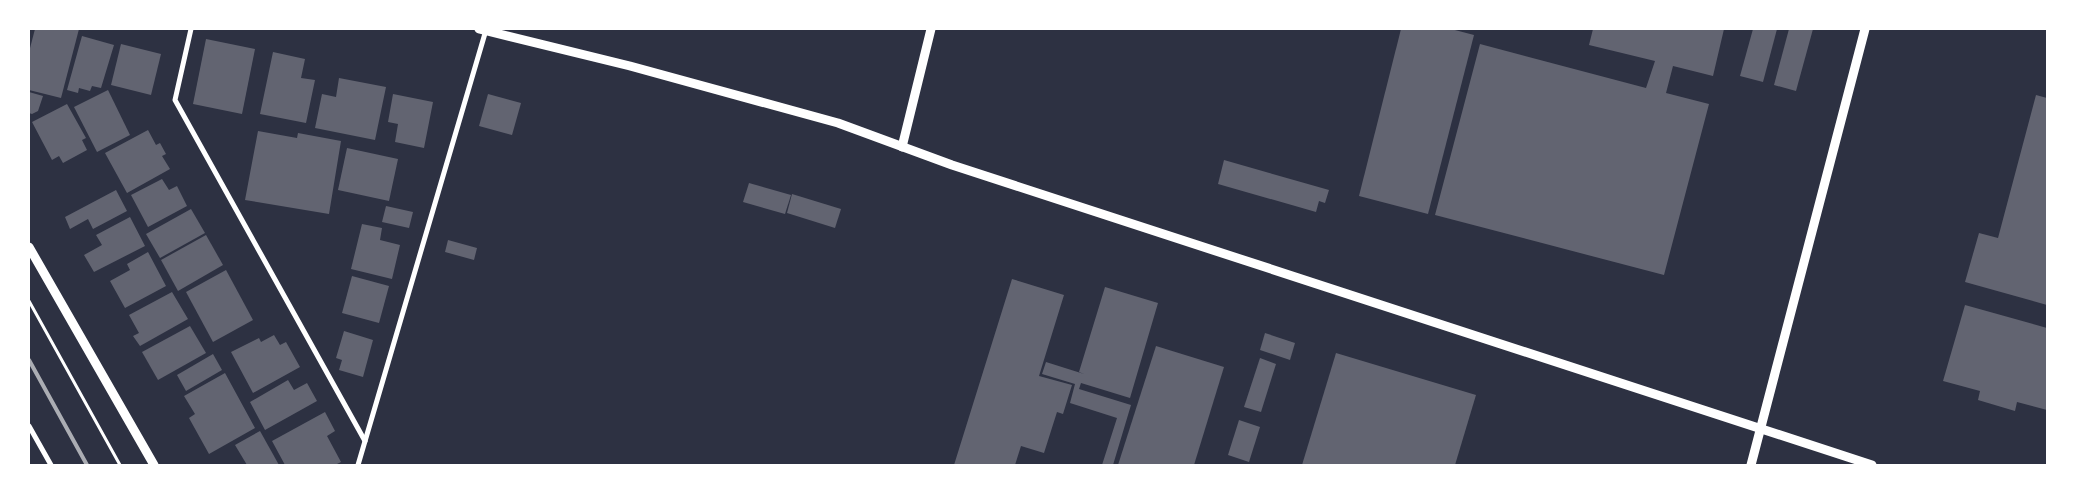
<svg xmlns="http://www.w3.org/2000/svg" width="2076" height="494" viewBox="0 0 2076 494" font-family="Jost,sans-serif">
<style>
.building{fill:#626471}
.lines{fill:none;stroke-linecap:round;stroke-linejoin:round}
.path{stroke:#fff;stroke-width:3}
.minor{stroke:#fff;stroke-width:5}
.tertiary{stroke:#fff;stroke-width:9}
.rail{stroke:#abadb3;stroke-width:4}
</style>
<rect width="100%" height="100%" fill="#2d3142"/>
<g class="building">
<path d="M35 29H79L61 98 29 90V52Z"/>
<path d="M1401 29H1451L1474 35 1428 214 1359 196Z"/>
<path d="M1593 29H1724L1713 76 1673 66 1666 93 1709 104 1664 275 1435 215 1480 44 1646 88 1655 61 1589 45Z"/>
<path d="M1753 29H1777L1763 82 1740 76Z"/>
<path d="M1789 29H1813L1796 91 1774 85Z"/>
<path d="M82 36 114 45 101 88 92 86 90 91 79 88 78 93 67 90Z"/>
<path d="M206 39 255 49 242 114 193 104Z"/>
<path d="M121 44 161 54 151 95 111 85Z"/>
<path d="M273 52 305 59 301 78 315 80 306 123 260 114Z"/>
<path d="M339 78 386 87 375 140 315 128 322 94 336 97Z"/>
<path d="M108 90 130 135 97 152 74 107Z"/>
<path d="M29 92 43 96 38 111 32 114 29 113Z"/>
<path d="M393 94 433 102 424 148 395 142 398 124 388 122Z"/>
<path d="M488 94 521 103 512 135 479 126Z"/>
<path d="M2036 95 2047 98V305L1965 282 1979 233 1998 238Z"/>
<path d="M67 104 86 138 82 140 87 150 63 163 59 156 52 160 32 122Z"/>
<path d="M148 130 156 145 160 143 166 154 162 156 170 169 127 193 105 153Z"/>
<path d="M258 131 297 138 298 133 341 141 329 214 245 200Z"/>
<path d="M347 148 398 159 389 201 338 190Z"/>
<path d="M1224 160 1329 190 1325 203 1319 201 1316 212 1218 184Z"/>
<path d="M162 179 169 190 177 186 187 206 148 227 131 195Z"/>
<path d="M749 183 791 195 785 214 743 202Z"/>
<path d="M116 190 127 211 93 229 88 219 70 229 65 217Z"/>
<path d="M792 194 841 209 835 228 787 213Z"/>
<path d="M386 206 413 212 409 228 382 222Z"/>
<path d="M191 209 205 233 160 258 146 234Z"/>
<path d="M130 217 145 246 94 272 84 255 102 245 96 235Z"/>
<path d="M362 224 382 228 380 240 400 245 392 279 351 269Z"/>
<path d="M206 235 223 265 178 291 161 260Z"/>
<path d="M448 240 477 248 474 260 445 252Z"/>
<path d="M148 252 166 286 125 308 110 281 130 270 127 264Z"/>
<path d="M226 270 253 320 213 342 186 292Z"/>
<path d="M352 276 389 286 379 323 342 313Z"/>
<path d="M1012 279 1064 295 1039 376 1072 385 1063 414 1057 412 1044 453 1021 446 1015 465H954Z"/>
<path d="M1105 287 1158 303 1130 398 1081 383 1079 389 1131 405 1113 465H1102L1117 418 1070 403 1075 384 1042 374 1046 362 1084 374 1079 372Z"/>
<path d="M172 292 188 319 140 346 133 336 139 333 129 315Z"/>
<path d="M1965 305 2047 328V410L2017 402 2015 411 1978 400 1980 391 1943 381Z"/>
<path d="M190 326 206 353 158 380 142 352Z"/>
<path d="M344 331 373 340 363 377 339 370 342 360 336 358Z"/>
<path d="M1265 333 1295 343 1290 360 1260 350Z"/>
<path d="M274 335 280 345 286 342 300 367 253 393 231 352 259 338 261 342Z"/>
<path d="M1156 346 1224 367 1194 465H1118Z"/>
<path d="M1336 353 1476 395 1455 465H1302Z"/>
<path d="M213 354 222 370 186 391 177 375Z"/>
<path d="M1260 358 1276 364 1261 412 1244 407Z"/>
<path d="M225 373 255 428 209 454 189 418 195 414 184 396Z"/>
<path d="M288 380 294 390 307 383 317 401 265 430 250 402Z"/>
<path d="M325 412 335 431 327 436 341 462 335 465H285L272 441Z"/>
<path d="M1239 420 1260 427 1249 462 1228 455Z"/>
<path d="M260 431 279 465H247L235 445Z"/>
</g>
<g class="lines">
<path class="path" d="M29 301 120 465"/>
<g class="minor">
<path d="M191 29 175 100 365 441"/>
<path d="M29 426 51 465"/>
<path d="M358 465 486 30"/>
</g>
<g class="tertiary">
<path d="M479 29 630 66 838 123 952 165 1872 465"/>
<path d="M902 147 931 29"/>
<path d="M29 247 154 465"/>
<path d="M1751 465 1865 29"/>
</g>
<path class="rail" d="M29 360 87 465"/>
</g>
<rect width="2076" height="494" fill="none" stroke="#ffffff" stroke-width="60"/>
</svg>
